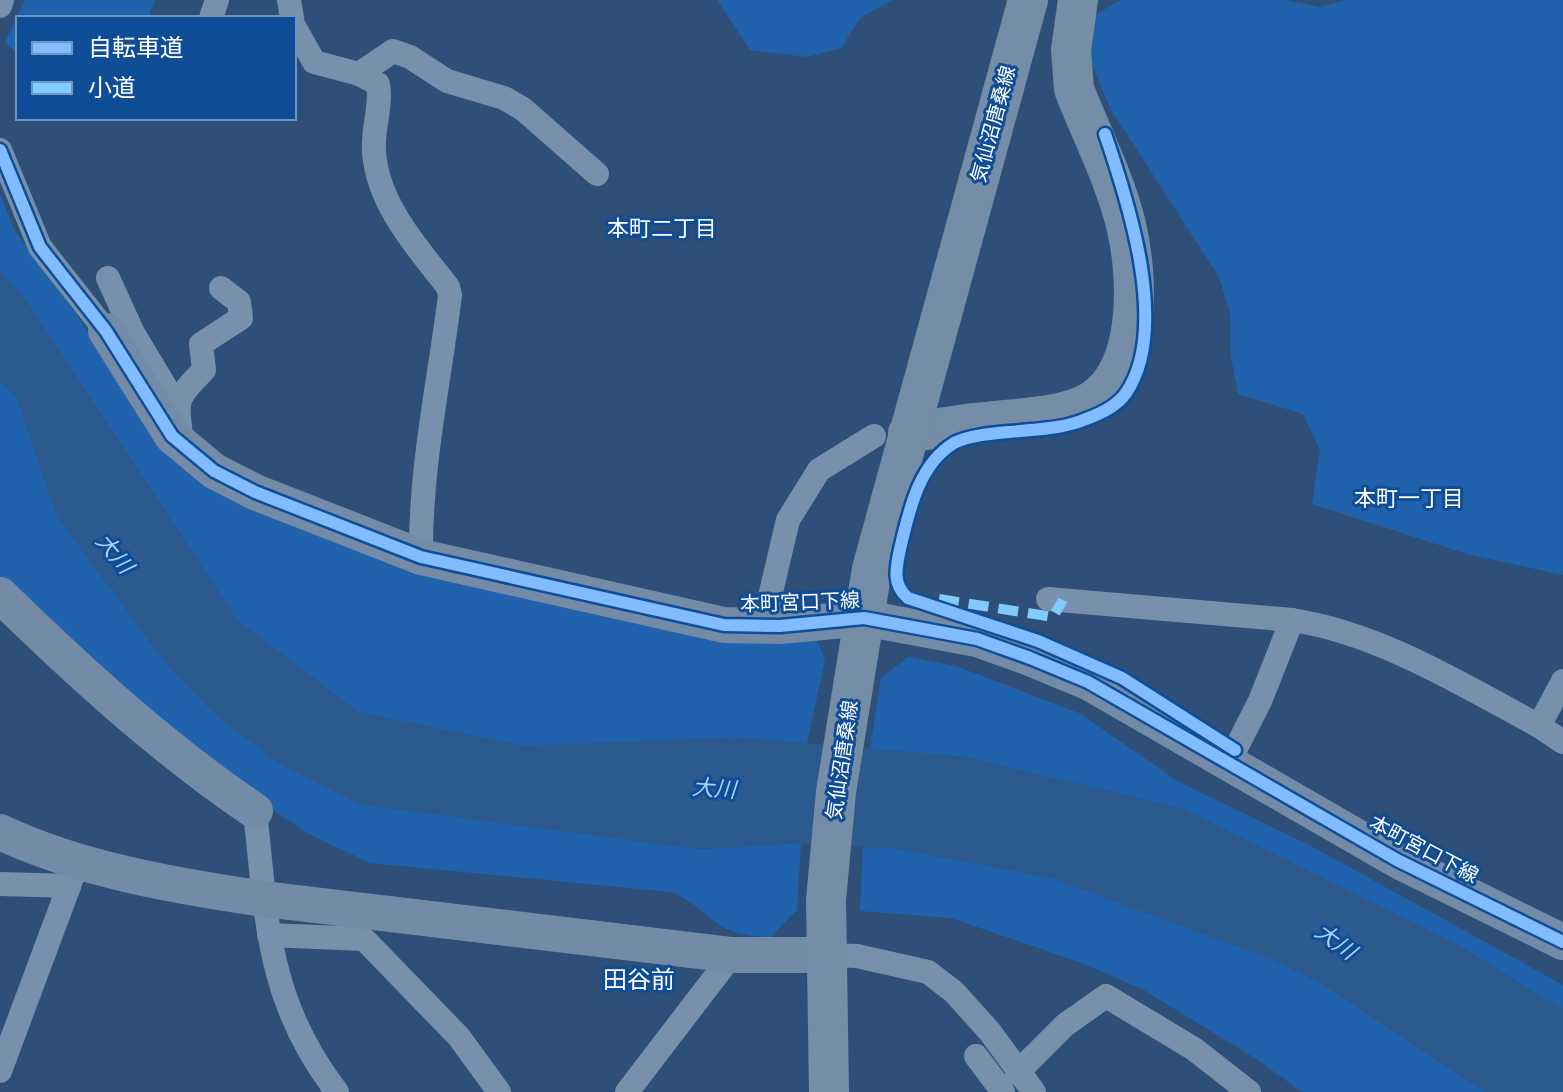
<svg xmlns="http://www.w3.org/2000/svg" width="1563" height="1092" viewBox="0 0 1563 1092" font-family="Manrope,'Noto Sans JP',sans-serif">
<style>
.green{fill:#2063ac}
.water{fill:#2d5a8e}
.lines{fill:none;stroke-linecap:round;stroke-linejoin:round}
.street{stroke:#7890ab;stroke-width:24}
.secondary{stroke:#738ba7;stroke-width:36}
.primary{stroke:#768da8;stroke-width:40}
.quiet{stroke:#80caff;stroke-width:10;stroke-dasharray:20 10;stroke-linecap:butt}
.cycleway-casing{stroke:#0f4e97;stroke-width:17}
.cycleway{stroke:#80bcff;stroke-width:12}
.labels{text-anchor:middle;stroke-width:6;stroke-linejoin:round;paint-order:stroke}
.street-label{font-size:20px;fill:#fff;stroke:#0f4e97}
.neighbourhood-label{font-size:22px;fill:#fff;stroke:#0f4e97}
.water-label{font-size:22px;font-style:italic;fill:#abd2fb;stroke:#0f4e97}
.quarter-label{font-size:24px;fill:#fff;stroke:#0f4e97}
</style>
<rect width="100%" height="100%" fill="#2e5078"/>
<g class="green">
<path d="M25 0H155L148 18H18V55L5 42Z"/>
<path d="M717 0H892L861 17 841 48 807 57 750 50Z"/>
<path d="M1122 0H1285L1320 7 1345 0H1563V575L1467 554 1312 504 1320 450 1303 414 1238 394 1231 357 1230 312 1219 277 1110 108 1087 51 1096 14Z"/>
<path d="M0 193 13 228 75 312 151 430 267 511 817 640 825 660 807 743 522 746 358 712 237 620 25 299 0 272Z"/>
<path d="M0 380 16 396 58 517 168 666 218 717 282 765 360 804 699 849 801 843 797 910 770 938C755 936 738 935 725 928 705 916 693 900 670 892L370 863 307 833 216 771 0 587Z"/>
<path d="M908 657 956 666 1079 713 1179 782 1311 846 1563 985V1010L1458 945 1183 809 965 757 870 749 881 678Z"/>
<path d="M863 847 894 848 1052 878 1267 957 1321 983 1486 1092H1302L1258 1060 1142 989 1079 962 951 918 860 911Z"/>
</g>
<path class="water" d="M0 272 25 299 237 620 358 712 522 746 736 737 965 757 1183 809 1458 945 1563 1010V1092H1486L1321 983 1267 957 1052 878 894 848 801 843 699 849 360 804 282 765 218 717 168 666 57 517 16 396 0 380Z"/>
<g class="lines">
<g class="street">
<path d="M289 0 292 18"/>
<path d="M0 6 2 0"/>
<path d="M211 18 217 0"/>
<path d="M294 26 314 62 359 74 378 84C382 107 372 129 374 152 378 205 417 247 448 287L450 295C439 384 420 467 421 557"/>
<path d="M359 74 393 51 410 57 447 81 504 98 523 109 597 174"/>
<path d="M0 150 40 247 106 331"/>
<path d="M108 278 133 333 178 408"/>
<path d="M182 442C177 400 173 401 204 370L201 344 241 318 239 302 221 288"/>
<path d="M1048 599 1292 620"/>
<path d="M763 626 788 520 819 470 874 436"/>
<path d="M1539 726 1563 742"/>
<path d="M1228 764 1260 701 1292 620C1379 633 1463 685 1539 726L1563 681"/>
<path d="M255 811C267 921 267 1001 337 1092"/>
<path d="M0 884 69 886 73 875"/>
<path d="M269 935 364 939 459 1037 499 1092"/>
<path d="M824 955 857 956 928 972 954 992 990 1032 1034 1092"/>
<path d="M976 1056 1003 1092"/>
<path d="M0 1071 69 886"/>
<path d="M1017 1073 1065 1025 1106 996 1194 1049 1249 1092"/>
<path d="M627 1092 732 955"/>
</g>
<g class="secondary">
<path d="M106 331 172 436 214 471 255 492 421 557 724 625 780 626 864 618 977 639 1030 658 1088 682 1397 860 1563 942"/>
<path d="M0 595C80 673 162 748 255 811"/>
<path d="M0 832C81 870 176 886 264 899L732 955H824"/>
</g>
<g class="primary">
<path d="M908 433C934 429 960 424 986 422 1018 418 1052 418 1082 406 1143 381 1139 279 1126 225 1115 179 1091 133 1074 89L1071 50 1078 0"/>
<path d="M829 1092 826 900 836 792 872 569 1028 0"/>
</g>
<path class="quiet" d="M939 599 1053 617 1063 600"/>
<g class="cycleway-casing">
<g id="cycleway">
<path d="M1105 134C1128 201 1170 329 1126 393 1117 406 1100 414 1086 419 1065 428 1042 429 1020 431 1001 433 971 434 954 443 918 465 909 512 900 549 896 568 892 585 908 598L1038 641 1122 678 1235 750"/>
<path d="M0 150 40 247 106 331 172 436 214 471 255 492 421 557 724 625 780 626 864 618 977 639 1030 658 1088 682 1397 860 1563 942"/>
</g>
</g>
<use href="#cycleway" class="cycleway"/>
</g>
<g class="labels">
<g class="street-label">
<text transform="translate(993 124) rotate(-75)" y="7">気仙沼唐桑線</text>
<text transform="translate(800 602) rotate(-2)" y="7">本町宮口下線</text>
<text transform="translate(842 760) rotate(-82)" y="7">気仙沼唐桑線</text>
<text transform="translate(1424 849) rotate(28)" y="7">本町宮口下線</text>
</g>
<g class="neighbourhood-label">
<text x="662" y="236">本町二丁目</text>
<text x="1409" y="506">本町一丁目</text>
</g>
<g class="water-label">
<text transform="translate(115 553) rotate(50)" y="8">大川</text>
<text transform="translate(714 788) rotate(4)" y="8">大川</text>
<text transform="translate(1336 941) rotate(36)" y="8">大川</text>
</g>
<g class="quarter-label">
<text x="639" y="988">田谷前</text>
</g>
</g>
<rect x="16" y="16" width="280" height="104" fill="#0f4e97" stroke="#6f95c1" stroke-width="2"/>
<rect x="32" y="42" width="40" height="12" fill="#80bcff" stroke="#6f95c1" stroke-width="2"/>
<text x="88" y="56" font-size="24" fill="#ffffff">自転車道</text>
<rect x="32" y="82" width="40" height="12" fill="#80caff" stroke="#6f95c1" stroke-width="2"/>
<text x="88" y="96" font-size="24" fill="#ffffff">小道</text>
</svg>
